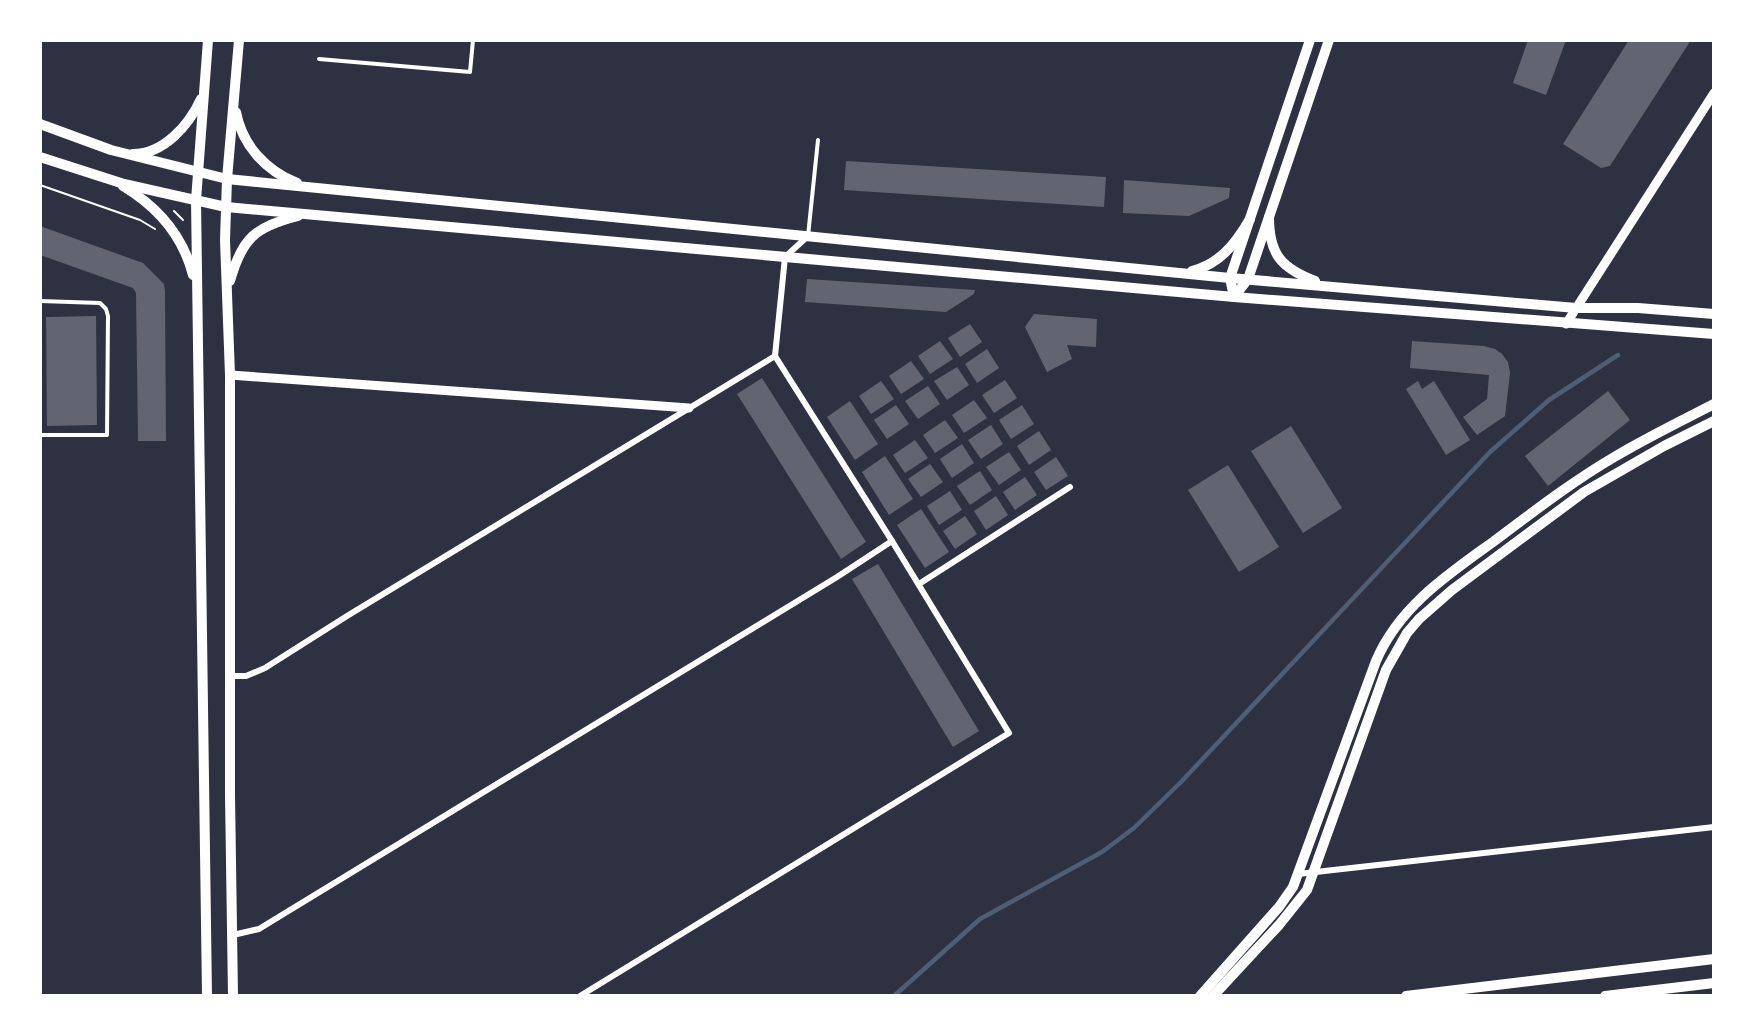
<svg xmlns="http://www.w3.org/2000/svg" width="1754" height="1036" viewBox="0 0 1754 1036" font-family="Figtree,sans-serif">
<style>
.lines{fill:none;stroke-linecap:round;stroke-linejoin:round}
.stream{stroke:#4f5d75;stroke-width:4.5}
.building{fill:#626471}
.path{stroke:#fff;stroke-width:2}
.service{stroke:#fff;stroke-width:4}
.minor{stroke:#fff;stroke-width:6}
.tertiary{stroke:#fff;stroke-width:9}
.secondary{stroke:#fff;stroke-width:10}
.primary{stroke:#fff;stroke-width:10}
</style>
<rect width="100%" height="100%" fill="#2d3142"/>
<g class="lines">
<path class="stream" d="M894 996 980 919 1102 852 1134 828 1182 781 1490 452 1549 400 1618 355"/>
</g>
<g class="building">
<path d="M1528 40H1566L1546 95 1513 83Z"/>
<path d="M1629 40H1691L1610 166 1601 168 1563 144Z"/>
<path d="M846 161 1106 177 1104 207 844 190Z"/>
<path d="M1124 180 1230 188 1229 198 1189 216 1123 213Z"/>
<path d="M40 226 143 263 164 284 165 291 166 441H138L136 293 133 288 40 255Z"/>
<path d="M807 279 975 290 974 294 946 312 805 302Z"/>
<path d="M1034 314 1097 319 1096 347 1067 345 1072 359 1047 372 1025 327Z"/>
<path d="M96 316 97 425 47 426 46 317Z"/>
<path d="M970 324 982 342 960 357 948 338Z"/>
<path d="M940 341 953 359 930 374 918 356Z"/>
<path d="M1412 341 1484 346 1495 349 1502 354 1508 362 1510 373 1505 416 1477 435 1463 417 1487 399 1489 375 1410 368Z"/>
<path d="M987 349 999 368 977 383 965 364Z"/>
<path d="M911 361 924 379 901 394 889 376Z"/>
<path d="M957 367 969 385 947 400 934 381Z"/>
<path d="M762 378 866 542 841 559 737 394Z"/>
<path d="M1005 380 1017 398 994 413 982 395Z"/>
<path d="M881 381 894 399 871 414 859 396Z"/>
<path d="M1418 381 1422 389 1434 381 1470 440 1446 455 1406 389Z"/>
<path d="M928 386 940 404 918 419 905 401Z"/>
<path d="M1608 391 1630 420 1548 486 1525 456Z"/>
<path d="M974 400 987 418 964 433 952 415Z"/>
<path d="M850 401 878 444 855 460 827 417Z"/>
<path d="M896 405 909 424 887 439 874 420Z"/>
<path d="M1022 405 1034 424 1011 439 999 420Z"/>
<path d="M945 420 958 438 935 453 923 435Z"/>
<path d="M991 425 1003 444 981 459 968 440Z"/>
<path d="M1291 426 1342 508 1303 533 1251 451Z"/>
<path d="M1039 431 1051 450 1029 465 1017 446Z"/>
<path d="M915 440 928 458 905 473 893 455Z"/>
<path d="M962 444 974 463 952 478 940 459Z"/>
<path d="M1009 452 1021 470 999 485 986 467Z"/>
<path d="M885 456 913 499 889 515 862 472Z"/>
<path d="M1056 457 1068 476 1046 490 1034 472Z"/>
<path d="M930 464 943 482 921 497 908 479Z"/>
<path d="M1228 465 1279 547 1239 572 1188 490Z"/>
<path d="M980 471 992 490 970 505 957 486Z"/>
<path d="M1025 477 1037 495 1015 510 1003 492Z"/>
<path d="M950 491 962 510 939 525 927 506Z"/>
<path d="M996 496 1008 515 986 530 974 511Z"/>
<path d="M921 509 949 552 925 568 897 525Z"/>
<path d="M965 516 977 534 955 549 943 531Z"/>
<path d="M878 564 979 731 953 747 852 579Z"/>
</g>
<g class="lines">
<g class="path">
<path d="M40 185 140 220 155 229"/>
<path d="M174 211 183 220"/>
</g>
<g class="service">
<path d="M319 59 470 72 473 40"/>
<path d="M808 236 818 140"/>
<path d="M40 301 100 303 106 309 108 316 107 435H40"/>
</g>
<g class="minor">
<path d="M919 584 1070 487"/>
<path d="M231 676H246L265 668 347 616 775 356"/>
<path d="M1298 874 1714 827"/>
<path d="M233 935 259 929 272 921 837 577 892 541"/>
<path d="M580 996 1009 733 892 541 775 356 785 257 807 237"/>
</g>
<g class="tertiary">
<path d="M1566 324 1714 93"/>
<path d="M230 375 689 408"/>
</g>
<g class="secondary">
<path d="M1234 297 1248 279 1329 40"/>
<path d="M1234 297 1230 278 1310 40"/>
<path d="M1200 996 1279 907 1293 887 1376 661C1399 607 1447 575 1493 542 1533 512 1573 481 1616 456 1648 437 1681 421 1714 404"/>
<path d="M1213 996 1279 925 1307 890 1386 670 1407 633 1419 619 1452 590 1584 492 1664 446 1714 421"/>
</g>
<g class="primary">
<path d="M236 112C242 145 266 171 297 183"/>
<path d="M40 124 111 150 227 179 1230 278 1576 308H1638L1714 314"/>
<path d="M133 154C164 154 189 125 201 99"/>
<path d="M40 157 124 184 226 207 1234 297 1714 334"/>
<path d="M123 186C158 207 183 236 193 275"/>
<path d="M1269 217C1269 254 1281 268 1315 281"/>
<path d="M1192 271C1220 264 1236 243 1250 219"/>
<path d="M230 281C242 238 255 227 298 216"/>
<path d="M207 996 196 200 208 40"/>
<path d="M233 996 230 795V375L225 240 227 179 239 40"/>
<path d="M1406 996 1714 959"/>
<path d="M1605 996 1714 983"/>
</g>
</g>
<rect width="1754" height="1036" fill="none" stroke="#ffffff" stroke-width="84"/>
</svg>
